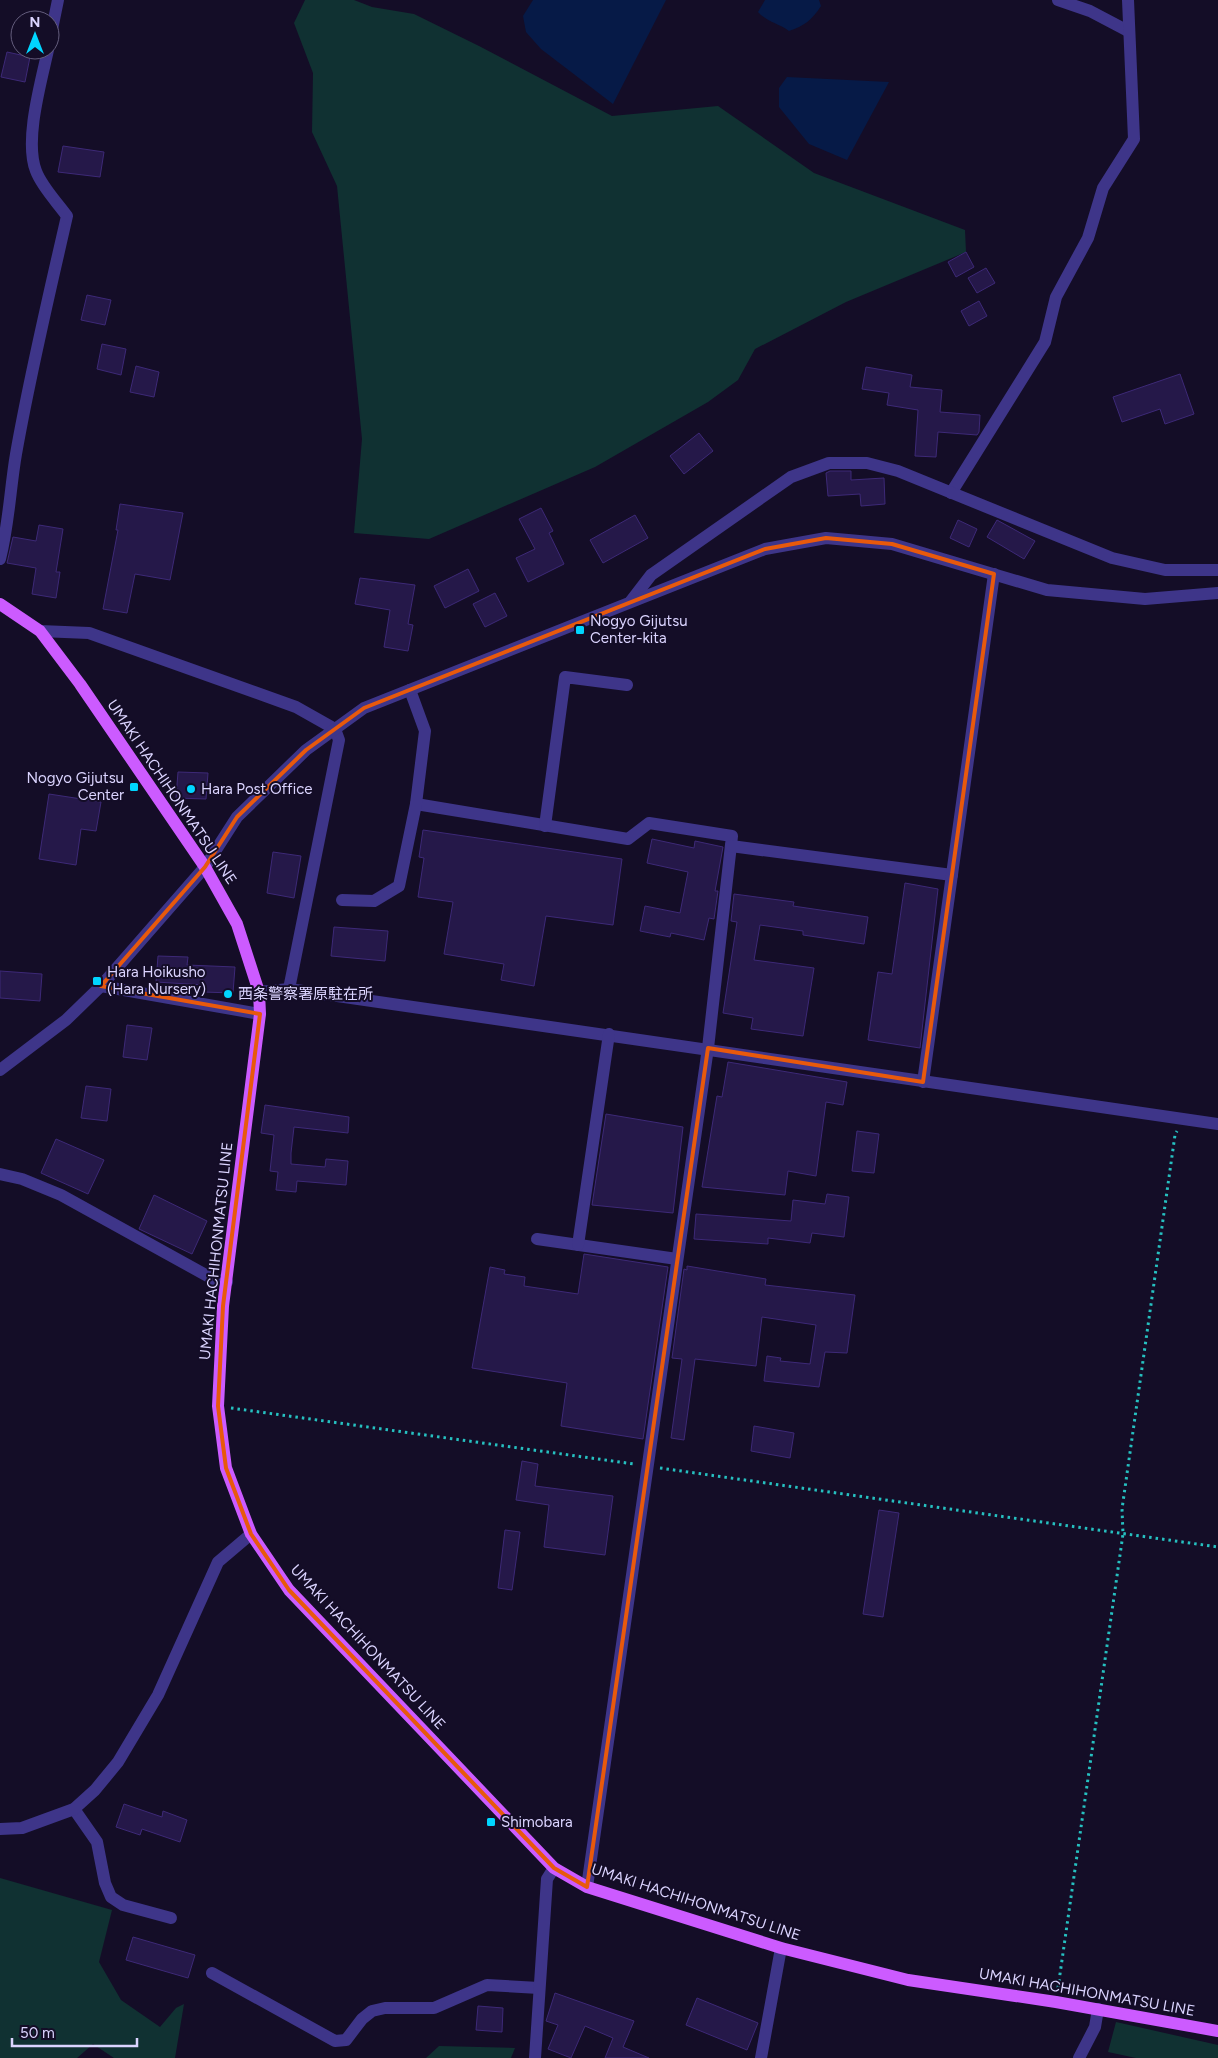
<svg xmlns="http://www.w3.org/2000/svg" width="1218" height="2058" viewBox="0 0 1218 2058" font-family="Figtree,'Noto Sans JP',sans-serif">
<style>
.green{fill:#103132}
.water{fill:#061a47}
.building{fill:#251849;stroke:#3d2977}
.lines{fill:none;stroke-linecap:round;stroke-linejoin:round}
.path{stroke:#26c0c0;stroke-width:3;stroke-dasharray:2.5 4;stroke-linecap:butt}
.minor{stroke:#3e3589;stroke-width:12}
.major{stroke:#cc5bff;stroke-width:12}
.marked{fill:none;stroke:#e8590c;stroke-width:4;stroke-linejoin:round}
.poi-dot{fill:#00d5ff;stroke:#140d27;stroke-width:2}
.labels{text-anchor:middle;stroke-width:4;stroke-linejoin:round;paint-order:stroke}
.poi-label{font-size:15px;fill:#dbd4ff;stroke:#140d27;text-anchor:start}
.street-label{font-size:15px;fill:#dbd4ff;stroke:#140d27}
</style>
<rect width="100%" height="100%" fill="#140d27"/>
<g class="green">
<path d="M305 0H354L372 7 414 14 479 46 612 116 718 106 814 173 965 230 966 252 846 302 755 349 738 380 708 402 595 467 429 539 354 533 362 439 337 186 312 132 313 73 294 23Z"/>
<path d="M0 1878 112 1910 99 1962 121 2000 160 2027 176 2008 184 2004 175 2058H114L93 2044 77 2058H0Z"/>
<path d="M1116 2022 1218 2045V2058H1136L1108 2052Z"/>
<path d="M439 2046 515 2048 511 2058H426Z"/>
</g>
<g class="water">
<path d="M533 0H666L613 104 541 49 526 32 523 16Z"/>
<path d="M765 0H819L821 6C812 20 804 26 789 31 778 23 767 22 758 12Z"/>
<path d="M787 77 889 82 847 160 809 144 779 107V88Z"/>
</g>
<g class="building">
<path d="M7 52 30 57 25 82 1 77Z"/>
<path d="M63 146 104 152 100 177 58 172Z"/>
<path d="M966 252 974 267 956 277 948 262Z"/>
<path d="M986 268 995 283 977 293 968 278Z"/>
<path d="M87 295 111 300 105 325 81 320Z"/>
<path d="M979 301 987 316 969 326 961 311Z"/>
<path d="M102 344 126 349 121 375 97 369Z"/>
<path d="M136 366 159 372 154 397 130 392Z"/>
<path d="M866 367 912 375 910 387 942 390 940 412 980 415 979 432 977 435 938 432 936 457 915 456 918 410 887 405 889 393 862 389Z"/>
<path d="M1180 374 1194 414 1165 424 1160 409 1122 422 1113 397Z"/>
<path d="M699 433 713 451 684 474 670 456Z"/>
<path d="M830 471H851V480L884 478 885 504 861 506 860 494 828 496 826 473Z"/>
<path d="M120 504 183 513 170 580 135 574 127 613 103 609 118 530H116Z"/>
<path d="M541 508 553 531 549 533 564 564 528 582 516 558 535 549 519 519Z"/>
<path d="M635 515 648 538 603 563 590 540Z"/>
<path d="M958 520 977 529 969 547 950 538Z"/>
<path d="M997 520 1035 541 1024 559 987 537Z"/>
<path d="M39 525 63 529 56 572H60L56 598 32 594 36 568 7 563 13 537 36 541Z"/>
<path d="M468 569 479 591 445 608 434 586Z"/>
<path d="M360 578 415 585 408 624 413 625 408 651 384 647 390 610 355 604Z"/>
<path d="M495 593 507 616 485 627 473 604Z"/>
<path d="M178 772 208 773 206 799 176 798Z"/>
<path d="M49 794 101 802 96 831 81 829 76 865 39 859Z"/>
<path d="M423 830 622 859 613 925 546 916 534 986 501 980 504 964 444 954 453 902 418 897 424 858 419 857Z"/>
<path d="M652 839 694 848 695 841 723 847 715 891H718L714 919 709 918 704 940 671 933 670 937 640 931 645 906 680 913 688 872 647 863Z"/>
<path d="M273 852 301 856 294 898 267 893Z"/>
<path d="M905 883 938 889 920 1048 868 1040 878 972 892 974Z"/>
<path d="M734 894 794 902 793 906 868 917 864 944 803 935V931L760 925 754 960 814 968 803 1036 751 1029 753 1018 723 1013 737 922 731 921Z"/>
<path d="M334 927 388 931 385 961 331 956Z"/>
<path d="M158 956 188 957 187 965 235 967 233 993 203 992 204 985 156 982Z"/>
<path d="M0 971 42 974 40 1001 0 998Z"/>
<path d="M127 1025 152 1028 147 1060 123 1057Z"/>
<path d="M728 1062 847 1082 843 1105 826 1102 816 1176 788 1171 785 1195 702 1187 717 1096 722 1097Z"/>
<path d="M86 1086 111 1089 107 1121 81 1118Z"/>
<path d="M265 1105 349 1117 348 1133 294 1127 291 1153V1164L325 1167 326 1159 348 1161 346 1185 297 1181 296 1192 276 1190 278 1172 270 1171 274 1135 261 1133Z"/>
<path d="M606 1114 683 1127 673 1213 592 1205Z"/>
<path d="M857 1131 879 1134 874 1173 852 1171Z"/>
<path d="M56 1139 104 1160 88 1194 41 1173Z"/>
<path d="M827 1194 849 1197 844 1237 812 1233 810 1243 768 1238V1244L694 1239 696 1214 791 1221 793 1200 825 1204Z"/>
<path d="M154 1195 207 1221 192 1254 139 1229Z"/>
<path d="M584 1254 668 1267 643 1439 561 1426 567 1383 472 1368 490 1267 505 1270 504 1274 525 1277 524 1286 578 1294Z"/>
<path d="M687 1266 766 1279 765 1285 855 1295 847 1353 825 1352 819 1387 764 1381 767 1356 781 1358 780 1361 810 1364 816 1325 762 1317 756 1366 695 1359 684 1440 671 1438 682 1359 672 1358 684 1269 687 1270Z"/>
<path d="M754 1426 794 1433 790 1458 751 1451Z"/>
<path d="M522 1461 538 1464 535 1486 613 1496 605 1555 544 1547 549 1505 516 1500Z"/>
<path d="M879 1510 899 1513 883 1617 863 1614Z"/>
<path d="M505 1530 520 1532 512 1590 498 1588Z"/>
<path d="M124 1804 162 1817 163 1811 187 1820 180 1842 142 1829 140 1835 116 1827Z"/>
<path d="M133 1937 195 1955 188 1978 126 1960Z"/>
<path d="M555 1993 634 2021 623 2047 649 2058H605L613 2038 585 2026 571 2058 548 2049 558 2025 546 2021Z"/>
<path d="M697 1998 758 2023 747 2050 686 2025Z"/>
<path d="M478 2006 503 2008 502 2032 476 2030Z"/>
</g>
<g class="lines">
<g class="path">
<path d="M231 1408 634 1464"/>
<path d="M660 1468 1218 1547"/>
<path d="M1058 1988 1123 1534 1122 1509 1175 1135 1177 1131"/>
</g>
<g class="minor">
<path d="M1058 0 1090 11 1128 31"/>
<path d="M50 39 58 0"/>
<path d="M951 493 1045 342 1056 297 1088 238 1103 188 1134 139 1128 0"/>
<path d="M0 559C9 524 10 489 16 454 30 374 49 295 67 216 57 202 42 187 36 171 24 141 41 82 48 50"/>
<path d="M631 601 651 575 791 477 829 463H867L898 471 1112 558 1165 570H1218"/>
<path d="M40 631 89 633 296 707 335 729 339 740 289 989"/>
<path d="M416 804 628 839 649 823 732 836 708 1048 587 1887"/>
<path d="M545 826 565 677 627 685"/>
<path d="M731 846 952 875"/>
<path d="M342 900 374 901 399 886 416 804 425 731 410 690"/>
<path d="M101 986 260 1014"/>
<path d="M259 992 289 989 1218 1124"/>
<path d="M0 1070 66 1020 101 986 205 867 237 817 306 750 364 708 765 549 826 538 892 544 1047 590 1145 599 1218 593"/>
<path d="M923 1082 994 574"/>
<path d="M0 1174 22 1179 61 1195 213 1279 227 1282"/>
<path d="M537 1239 677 1259"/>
<path d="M578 1245 609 1034"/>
<path d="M74 1809 97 1842 105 1883 111 1897 123 1905 171 1918"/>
<path d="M0 1829 22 1828 74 1809 95 1790 118 1762 158 1695 218 1562 251 1534"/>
<path d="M212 1973 335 2041 346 2040 362 2019 372 2011 385 2008H434L487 1985 539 1988"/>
<path d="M535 2058 547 1879 554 1868"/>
<path d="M761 2058 781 1948"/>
<path d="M1079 2058 1095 2027 1098 2009"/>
</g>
<path class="major" d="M0 604 40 631 80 684 205 867 237 924 259 992 260 1014 223 1306 218 1406 226 1468 251 1534 289 1590 554 1868 587 1887 781 1948 908 1980 1056 2002 1218 2031"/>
</g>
<path class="marked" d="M826 538 892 544 994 574 923 1082 708 1048 587 1887 554 1868 289 1590 251 1534 226 1468 218 1406 223 1306 260 1014 101 986 205 867 237 817 306 750 364 708 765 549Z"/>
<g class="poi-dot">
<rect x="575" y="625" width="10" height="10" rx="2.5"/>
<rect x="129" y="782" width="10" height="10" rx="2.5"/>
<circle cx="191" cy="789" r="5"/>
<rect x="92" y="976" width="10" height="10" rx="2.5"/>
<circle cx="228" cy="994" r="5"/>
<rect x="486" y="1817" width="10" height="10" rx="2.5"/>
</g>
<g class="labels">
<g class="poi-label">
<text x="590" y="626">Nogyo Gijutsu<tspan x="590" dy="17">Center-kita</tspan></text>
<text x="124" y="783" text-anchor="end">Nogyo Gijutsu<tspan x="124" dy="17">Center</tspan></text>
<text x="201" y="794">Hara Post Office</text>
<text x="107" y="977">Hara Hoikusho<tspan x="107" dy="17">(Hara Nursery)</tspan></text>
<text x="238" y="999">西条警察署原駐在所</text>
<text x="501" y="1827">Shimobara</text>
</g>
<g class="street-label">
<text transform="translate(172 792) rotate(56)" y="5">UMAKI HACHIHONMATSU LINE</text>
<text transform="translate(216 1251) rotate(-84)" y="5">UMAKI HACHIHONMATSU LINE</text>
<text transform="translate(368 1647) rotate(47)" y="5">UMAKI HACHIHONMATSU LINE</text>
<text transform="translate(696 1902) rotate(18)" y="5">UMAKI HACHIHONMATSU LINE</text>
<text transform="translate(1087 1992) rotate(10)" y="5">UMAKI HACHIHONMATSU LINE</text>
</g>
</g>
<g transform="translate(35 35)"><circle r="24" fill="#140d27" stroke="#645d7d"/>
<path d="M0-4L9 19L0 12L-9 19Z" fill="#00d5ff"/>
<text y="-8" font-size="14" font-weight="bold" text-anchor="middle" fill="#dbd4ff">N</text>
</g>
<path d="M12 2038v8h125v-8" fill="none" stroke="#dbd4ff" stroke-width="2.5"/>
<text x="20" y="2038" font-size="15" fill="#dbd4ff" stroke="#140d27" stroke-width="4" paint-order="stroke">50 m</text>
</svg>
